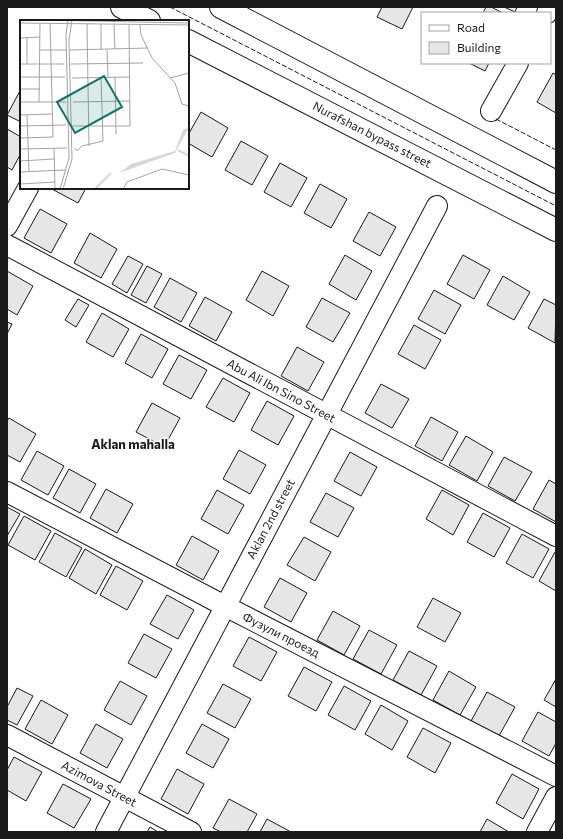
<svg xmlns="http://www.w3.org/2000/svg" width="563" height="839" viewBox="0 0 563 839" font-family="Commissioner,sans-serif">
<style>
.building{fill:#e6e6e6;stroke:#1a1a1a}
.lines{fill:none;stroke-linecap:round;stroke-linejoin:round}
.minor-casing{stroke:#1a1a1a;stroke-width:22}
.major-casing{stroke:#1a1a1a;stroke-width:24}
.minor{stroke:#fff;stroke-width:20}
.major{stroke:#fff;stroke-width:22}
.fence{stroke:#1a1a1a;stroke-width:1;stroke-dasharray:5 2;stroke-linecap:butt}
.labels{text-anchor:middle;stroke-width:3;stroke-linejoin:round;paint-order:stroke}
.street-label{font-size:12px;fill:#1a1a1a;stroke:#fff}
.neighbourhood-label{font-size:13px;font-weight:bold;fill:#1a1a1a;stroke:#fff}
.inset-river{fill:none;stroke:#d7d7d7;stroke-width:2}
.inset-road{fill:none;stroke:#a3a3a3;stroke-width:1}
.view{fill:#0f766e;fill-opacity:0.15;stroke:#0f766e;stroke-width:2}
.inset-edge{fill:none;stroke:#1a1a1a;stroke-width:2}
</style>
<rect width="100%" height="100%" fill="#fff"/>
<g class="building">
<path d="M382 7H413L402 29 377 17Z"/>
<path d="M486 7H491L503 13H483Z"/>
<path d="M504 7H517L515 12Z"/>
<path d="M469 63H489L485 71Z"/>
<path d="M553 73 556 75V113L537 102Z"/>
<path d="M21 89V122L7 115Z"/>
<path d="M201 112 228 128 212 157 188 143V135Z"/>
<path d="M7 129 21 137V153L12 170 7 167Z"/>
<path d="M241 141 268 156 252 185 225 170Z"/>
<path d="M280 163 307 178 291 207 264 192Z"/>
<path d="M320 184 347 199 331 228 304 213Z"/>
<path d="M50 188H86L78 203Z"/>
<path d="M40 209 67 224 51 253 24 238Z"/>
<path d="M369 212 396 227 380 256 353 241Z"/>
<path d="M90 233 117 249 101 278 74 263Z"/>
<path d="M345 255 372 271 356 300 329 284Z"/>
<path d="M463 255 490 270 474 299 447 284Z"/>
<path d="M128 256 143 264 127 293 112 284Z"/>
<path d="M147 266 162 274 146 303 131 295Z"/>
<path d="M7 271 33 286 17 315 7 309Z"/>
<path d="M262 271 289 286 273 316 246 300Z"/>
<path d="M503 276 530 292 514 320 487 305Z"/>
<path d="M170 278 197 293 181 322 154 307Z"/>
<path d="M434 290 461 305 445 334 418 319Z"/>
<path d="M205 297 232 312 216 341 189 326Z"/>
<path d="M322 298 350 313 333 342 306 327Z"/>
<path d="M78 299 89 305 76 327 65 320Z"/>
<path d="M544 299 556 305 555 343 528 328Z"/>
<path d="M102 313 129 329 113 357 86 342Z"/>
<path d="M7 322 12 324 7 334Z"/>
<path d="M414 325 441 340 425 369 398 354Z"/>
<path d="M141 334 168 349 152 378 125 363Z"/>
<path d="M297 347 324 362 308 391 281 376Z"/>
<path d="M179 355 207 370 191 399 163 384Z"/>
<path d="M223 378 250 393 234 422 206 407Z"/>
<path d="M381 384 409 399 392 428 365 413Z"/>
<path d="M267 401 294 416 278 445 251 430Z"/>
<path d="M152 403 180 418 164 447 136 432Z"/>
<path d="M431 417 458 432 442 461 415 446Z"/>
<path d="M9 418 36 434 20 462 7 455V421Z"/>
<path d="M466 436 493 452 477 481 449 465Z"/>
<path d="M239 450 266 465 250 494 223 479Z"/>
<path d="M37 451 64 466 48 495 21 480Z"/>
<path d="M350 452 377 467 361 496 334 481Z"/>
<path d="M504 457 532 472 515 501 488 486Z"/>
<path d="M69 469 96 484 80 513 53 498Z"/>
<path d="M549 480 556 484V522L533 509Z"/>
<path d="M106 489 133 504 117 533 90 518Z"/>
<path d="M217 490 244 505 228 534 201 519Z"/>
<path d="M442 490 469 505 453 535 426 519Z"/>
<path d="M326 493 354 508 338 537 310 522Z"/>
<path d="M7 507 20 514 7 536Z"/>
<path d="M483 513 510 528 494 557 467 542Z"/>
<path d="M24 516 51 531 35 560 8 545Z"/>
<path d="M55 533 82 548 66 577 39 562Z"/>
<path d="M522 534 549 549 533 578 506 563Z"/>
<path d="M192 536 219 551 203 580 176 565Z"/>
<path d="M304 537 331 552 315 581 287 565Z"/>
<path d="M85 549 112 565 96 594 69 578Z"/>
<path d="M555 552H556V591L539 581Z"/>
<path d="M116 566 143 581 127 610 100 595Z"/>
<path d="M280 578 307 593 291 622 264 607Z"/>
<path d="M167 595 194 610 178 639 150 624Z"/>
<path d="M433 598 461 613 445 642 417 627Z"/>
<path d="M333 611 360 626 344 655 317 640Z"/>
<path d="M369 630 397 645 381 674 353 659Z"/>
<path d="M144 634 172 649 156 678 128 663Z"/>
<path d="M249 637 277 652 261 681 233 666Z"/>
<path d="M409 651 437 666 421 695 393 680Z"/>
<path d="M304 667 332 682 316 711 288 696Z"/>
<path d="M449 671 476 687 460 715 433 700Z"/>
<path d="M556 679V707L544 700Z"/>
<path d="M120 681 147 696 131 725 104 710Z"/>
<path d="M223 684 251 699 235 728 207 713Z"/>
<path d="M344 686 371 701 355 730 328 715Z"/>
<path d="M17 688 33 696 17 725 7 720V707Z"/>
<path d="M487 692 515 707 499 736 471 721Z"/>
<path d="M41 700 68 715 52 744 25 729Z"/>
<path d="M381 705 408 721 392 750 365 734Z"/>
<path d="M538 712 556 722V743L549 756 522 741Z"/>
<path d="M96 724 123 739 107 768 80 753Z"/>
<path d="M202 724 229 739 213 768 186 753Z"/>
<path d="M423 728 451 743 435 773 407 757Z"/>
<path d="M14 757 42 772 26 801 7 790V770Z"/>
<path d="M177 769 204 784 188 814 161 799Z"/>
<path d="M512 774 539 789 523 819 496 803Z"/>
<path d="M63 784 91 799 74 828 47 813Z"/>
<path d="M229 799 257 814 247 832H221L213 828Z"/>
<path d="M267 819 291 832H260Z"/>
<path d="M487 819 509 832H480Z"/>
<path d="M150 827 158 832H147Z"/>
</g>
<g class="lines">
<g class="minor-casing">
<g id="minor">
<path d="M547 13 550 7"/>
<path d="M491 111 518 63"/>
<path d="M7 226 28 188"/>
<path d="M7 245 556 536"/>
<path d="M7 492 225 606 556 776"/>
<path d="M7 735 191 832"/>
<path d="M106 832 437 206"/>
<path d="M537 832 556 797"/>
</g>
</g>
<g class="major-casing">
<g id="major">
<path d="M122 7 149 21"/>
<path d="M221 7 556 182"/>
<path d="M188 41 556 230"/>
</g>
</g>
<use href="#minor" class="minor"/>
<use href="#major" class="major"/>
<g class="fence">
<path d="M170 7 556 206"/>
<path d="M496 119 556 150"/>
</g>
</g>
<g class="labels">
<g class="street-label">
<text transform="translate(372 135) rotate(27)" y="4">Nurafshan bypass street</text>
<text transform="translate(281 391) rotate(28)" y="4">Abu Ali Ibn Sino Street</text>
<text transform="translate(271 519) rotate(-62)" y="4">Аklаn 2nd street</text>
<text transform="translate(281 635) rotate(27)" y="4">Фузули проезд</text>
<text transform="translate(99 784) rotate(28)" y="4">Azimova Street</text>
</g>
<g class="neighbourhood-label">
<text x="133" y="449">Aklan mahalla</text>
</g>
</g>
<g transform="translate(20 20)">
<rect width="169" height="169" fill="#fff"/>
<path d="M169 107 155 133 99 153 111 144 155 131 163 110Z" fill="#d7d7d7"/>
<path class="inset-river" d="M158 130 169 136M75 169 91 153"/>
<path class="inset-road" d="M24 0 169 3V5M0 3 169 5M67 4 69 126M81 4V29M94 5 95 29M120 5 121 15 132 38 155 63 162 84 169 86M0 18 20 17M20 30H47M49 30 128 28M87 30 88 57M0 44H44M7 44V18M51 44 123 43M0 57H45M95 57 96 114M52 58 109 57M150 58 169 53M0 69H20M0 82H46M19 82 20 3M53 82 110 81M0 95 32 94M7 95 9 152M0 106 46 105M51 106H110L109 4M0 118 33 117 30 3M34 128 35 169M55 128 57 131 62 126 83 121 81 57M0 129 47 128M0 141 34 139M0 152 45 150M0 164 35 162M40 169 49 138 46 15 48 0M43 169 52 139 49 20 52 0M103 169 107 162 142 149 169 155"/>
<path class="view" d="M84 56 102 87 55 113 37 82Z"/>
<rect width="169" height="169" class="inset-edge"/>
</g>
<rect width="563" height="839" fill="none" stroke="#1a1a1a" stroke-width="16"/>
<rect x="421" y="12" width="130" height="52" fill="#ffffff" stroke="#a3a3a3"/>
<rect x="429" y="25" width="20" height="6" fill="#ffffff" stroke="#a3a3a3"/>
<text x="457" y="32" font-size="12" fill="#1a1a1a">Road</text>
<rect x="429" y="42" width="20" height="12" fill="#e6e6e6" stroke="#a3a3a3"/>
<text x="457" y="52" font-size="12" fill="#1a1a1a">Building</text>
</svg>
